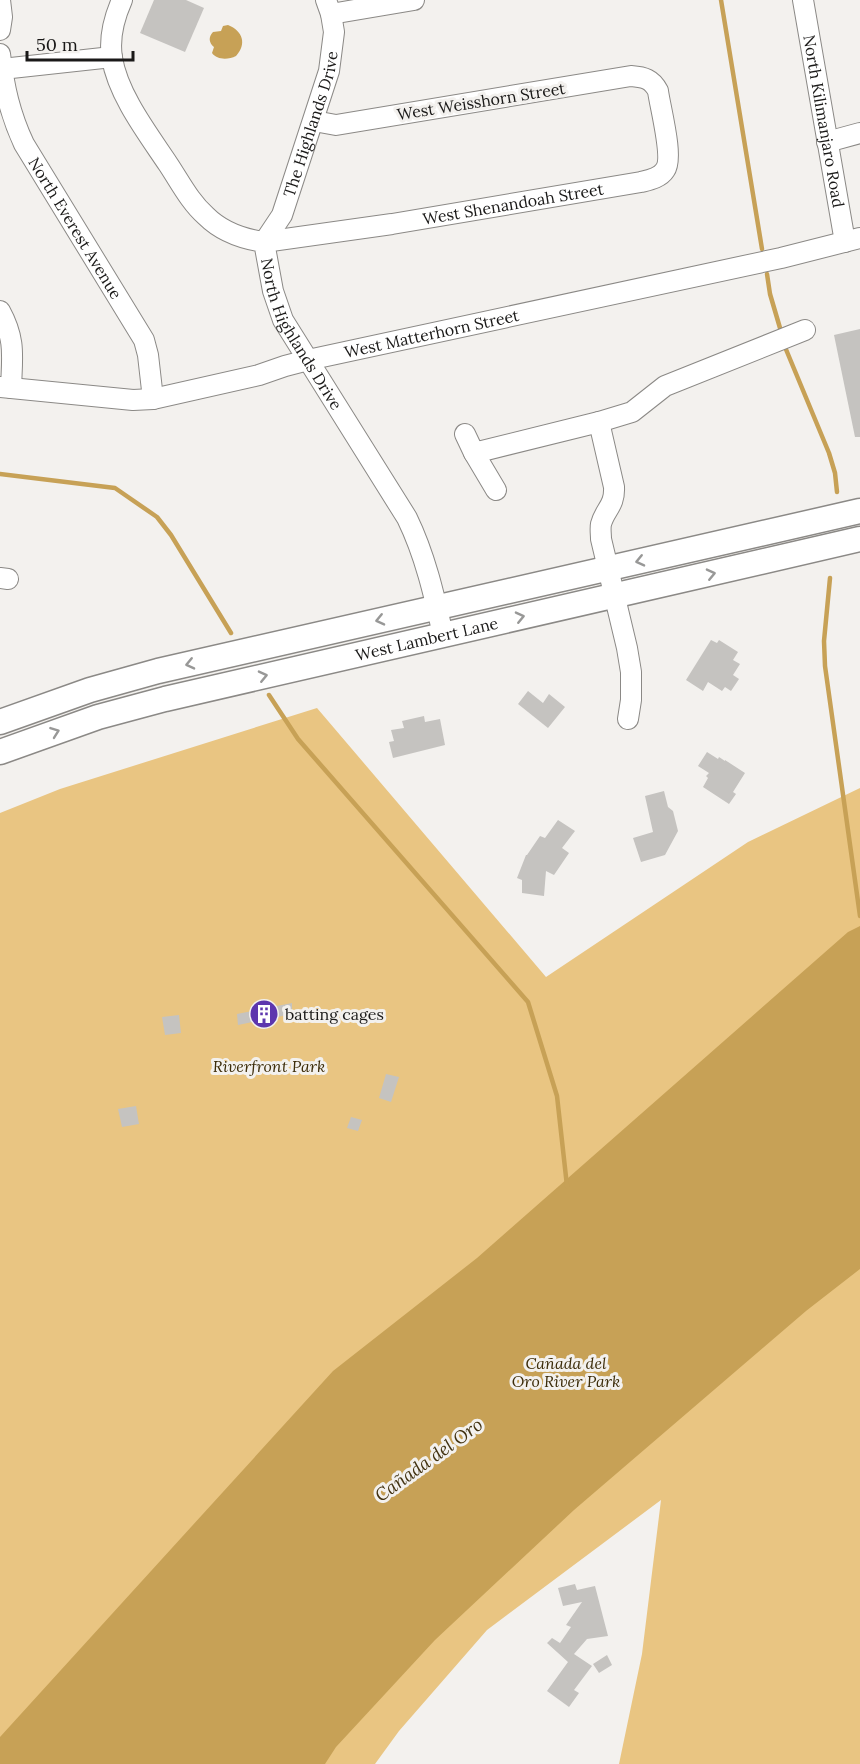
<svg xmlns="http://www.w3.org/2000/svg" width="860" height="1764" viewBox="0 0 860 1764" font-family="Lora,serif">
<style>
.green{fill:#e9c582}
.water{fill:#c7a156}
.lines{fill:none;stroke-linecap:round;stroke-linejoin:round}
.stream{stroke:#c7a156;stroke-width:4.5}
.building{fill:#c5c3c0}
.minor-casing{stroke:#8b8986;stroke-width:22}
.major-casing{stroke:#8b8986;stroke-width:27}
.minor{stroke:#fff;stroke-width:20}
.major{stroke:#fff;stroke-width:24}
.oneway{stroke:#989897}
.labels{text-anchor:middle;stroke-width:6;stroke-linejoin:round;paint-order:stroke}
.street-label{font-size:16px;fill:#1a1918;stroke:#f3f1ee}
.poi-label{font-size:16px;fill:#1a1918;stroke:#f3f1ee;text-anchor:start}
.park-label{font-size:16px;font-style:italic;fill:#3c2c09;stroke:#f3f1ee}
.water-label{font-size:18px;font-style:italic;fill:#41310f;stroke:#f3f1ee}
</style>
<rect width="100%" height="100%" fill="#f3f1ee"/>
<path class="green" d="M317 708 546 977 748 842 860 788V1764H619L642 1654 661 1500 487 1630 399 1731 375 1764H0V813L60 789Z"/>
<g class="water">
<path d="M228 25C243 31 247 44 236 56 228 60 217 60 212 53L214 47C209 43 208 37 213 32L221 31 223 26Z"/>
<path d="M860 926V1269L806 1311 574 1510 435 1640 336 1747 325 1764H0V1737L333 1371 477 1258 848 932Z"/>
</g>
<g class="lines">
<g class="stream">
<path d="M721 0 762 249"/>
<path d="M767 274 770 294 780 328"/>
<path d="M785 347 829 453 835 473 837 492"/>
<path d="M0 474 115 488 157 517 171 535 231 633"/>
<path d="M830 578 824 641 825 666 860 916"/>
<path d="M269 695 298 739 528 1002 557 1096 567 1186"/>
</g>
</g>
<g class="building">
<path d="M154 0H186L204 8 185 52 140 33Z"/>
<path d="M860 329V437H855L834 335Z"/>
<path d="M711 640 717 643 719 640 738 652 733 660 740 664 733 675 739 679 731 691 725 687 722 691 708 682 703 691 686 680Z"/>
<path d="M528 691 543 703 549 694 565 707 548 728 518 704Z"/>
<path d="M424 716 425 722 440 719 445 745 393 758 389 742 394 741 391 730 404 728 402 721Z"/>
<path d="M707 752 718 759 719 757 725 761V760L745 773 733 792 736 794 729 804 703 787 708 778 706 776 709 773 698 766Z"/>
<path d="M664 791 668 807 673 811 678 831 665 855 641 862 633 838 653 832 645 796Z"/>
<path d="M558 820 575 831 562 848 569 853 554 875 546 871 544 896 522 893V880L517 878 526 855H527L540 836 545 838Z"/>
<path d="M292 1003V1014L238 1025 237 1014Z"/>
<path d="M179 1015 181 1033 165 1035 162 1017Z"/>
<path d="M386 1074 399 1077 391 1102 379 1098Z"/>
<path d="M136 1106 139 1124 122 1127 118 1109Z"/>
<path d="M351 1117 362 1120 358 1131 347 1128Z"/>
<path d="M575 1584 577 1590 595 1586 608 1636 587 1639 574 1654 592 1666 574 1690 579 1693 569 1707 547 1691 568 1662 547 1643 552 1638 560 1643 571 1627 566 1625 582 1602 563 1606 558 1588Z"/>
<path d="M607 1655 612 1665 599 1673 593 1664Z"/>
</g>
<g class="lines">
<g class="minor-casing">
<g id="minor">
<path id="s1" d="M122 0C114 18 109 39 112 58 118 95 148 134 168 164 180 182 190 202 206 216 222 232 243 239 264 242L273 291 283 320 407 518C425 555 434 594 443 635"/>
<path id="s2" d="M803 0 845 242"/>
<path d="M331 14 414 0"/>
<path d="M0 30 2 17 0 0"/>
<path id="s3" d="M0 54C4 87 10 114 24 144L144 340 148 355 153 399"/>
<path d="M2 69 112 57"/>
<path d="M827 142 860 133"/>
<path id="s4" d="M264 242 392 224 641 182C649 180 660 178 665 170 674 158 660 107 658 91 652 79 644 77 631 76L336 125 314 121"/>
<path id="s5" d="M264 242 282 215 329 71 334 32 331 14 326 0"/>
<path d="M0 311C16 340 12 357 11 388"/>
<path id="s6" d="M0 387 133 400 153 399 259 375 285 366 308 360 781 258 860 238"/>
<path d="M599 422 632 412 665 386 805 330"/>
<path d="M465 434 474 453 599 422 614 487C615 506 605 509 601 524 600 529 601 534 601 539L627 648 631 672V700L628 719"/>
<path d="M474 453 496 490"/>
<path d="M0 578 8 579"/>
</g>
</g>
<g class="major-casing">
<g id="major">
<path d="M0 722 90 690 158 671 860 511"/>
<path id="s7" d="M0 752 98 717 165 699 860 539"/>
</g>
</g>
<use href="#minor" class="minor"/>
<use href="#major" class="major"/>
</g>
<defs><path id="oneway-chevron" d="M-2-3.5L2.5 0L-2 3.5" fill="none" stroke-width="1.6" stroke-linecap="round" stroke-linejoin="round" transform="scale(1.5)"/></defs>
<g class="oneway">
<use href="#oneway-chevron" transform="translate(640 561) rotate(167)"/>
<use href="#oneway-chevron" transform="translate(711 574) rotate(-13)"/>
<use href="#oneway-chevron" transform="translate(520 617) rotate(-13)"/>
<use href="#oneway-chevron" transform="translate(380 620) rotate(167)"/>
<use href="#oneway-chevron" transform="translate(190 664) rotate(167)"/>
<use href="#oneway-chevron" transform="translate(263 676) rotate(-13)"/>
<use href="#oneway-chevron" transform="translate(55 732) rotate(-20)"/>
</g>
<defs>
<g id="building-disc" transform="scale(1.5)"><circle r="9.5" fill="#5d36ae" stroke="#f3f1ee"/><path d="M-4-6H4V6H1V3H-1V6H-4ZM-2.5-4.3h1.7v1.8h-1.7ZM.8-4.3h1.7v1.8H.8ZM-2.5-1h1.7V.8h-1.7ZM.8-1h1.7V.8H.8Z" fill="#fff"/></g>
</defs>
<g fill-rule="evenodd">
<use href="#building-disc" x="264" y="1014"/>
</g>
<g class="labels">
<g class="street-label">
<text transform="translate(481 101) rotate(-9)" y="6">West Weisshorn Street</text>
<text dy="6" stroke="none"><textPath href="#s2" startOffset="123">North Kilimanjaro Road</textPath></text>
<text dy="6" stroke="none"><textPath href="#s5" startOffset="128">The Highlands Drive</textPath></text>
<text dy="6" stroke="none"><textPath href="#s4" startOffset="252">West Shenandoah Street</textPath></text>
<text dy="6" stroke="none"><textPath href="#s3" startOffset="192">North Everest Avenue</textPath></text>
<text dy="6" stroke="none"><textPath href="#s1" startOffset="410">North Highlands Drive</textPath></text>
<text dy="6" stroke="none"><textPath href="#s6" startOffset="440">West Matterhorn Street</textPath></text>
<text dy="6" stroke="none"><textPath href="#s7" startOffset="442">West Lambert Lane</textPath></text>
</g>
<g class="poi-label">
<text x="285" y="1020">batting cages</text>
</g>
<g class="park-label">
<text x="269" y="1072">Riverfront Park</text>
<text x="566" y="1369">Cañada del<tspan x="566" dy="18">Oro River Park</tspan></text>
</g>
<g class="water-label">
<text transform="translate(429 1460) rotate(-36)" y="6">Cañada del Oro</text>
</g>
</g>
<path d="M27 51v9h106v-9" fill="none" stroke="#1a1918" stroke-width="3"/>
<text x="36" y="51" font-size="18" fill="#1a1918" stroke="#f3f1ee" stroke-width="4.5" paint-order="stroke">50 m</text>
</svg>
